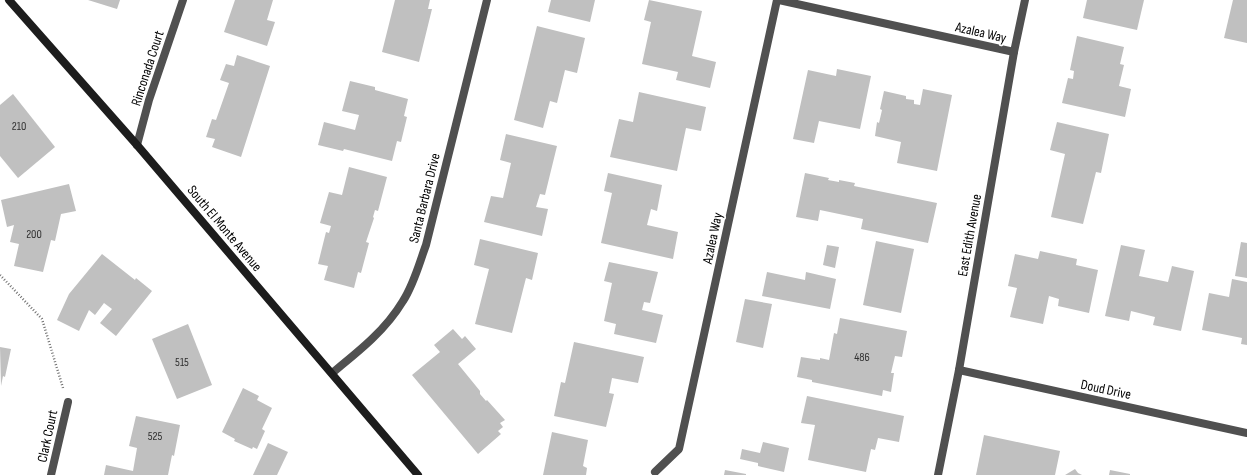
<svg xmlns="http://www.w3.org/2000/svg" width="1247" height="475" viewBox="0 0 1247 475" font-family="'Sofia Sans Condensed',sans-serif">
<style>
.building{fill:#c0c0c0}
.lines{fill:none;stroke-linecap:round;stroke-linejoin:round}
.path{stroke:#727272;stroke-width:2.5;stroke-dasharray:1 2;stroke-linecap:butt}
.street{stroke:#505050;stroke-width:8}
.secondary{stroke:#1d1d1d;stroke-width:8}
.labels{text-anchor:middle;stroke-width:3.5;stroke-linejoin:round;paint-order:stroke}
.number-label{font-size:12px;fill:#303030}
.street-label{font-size:14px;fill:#000;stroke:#fff}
</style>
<rect width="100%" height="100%" fill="#fff"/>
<g class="building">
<path d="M88 0H120L117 9Z"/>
<path d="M235 0H273L267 20 275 22 267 46 224 32Z"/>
<path d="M395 0H430L428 9H432L419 62 382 52Z"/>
<path d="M551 0H595L590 22 548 12Z"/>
<path d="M649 0 702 11 692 56 716 62 710 88 676 80 678 72 642 64 651 22 644 20Z"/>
<path d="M1087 0H1144L1137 30 1083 18Z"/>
<path d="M1233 0H1247V43L1224 38Z"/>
<path d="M537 26 585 38 577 73 565 70 557 103 550 101 543 128 514 120Z"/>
<path d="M1077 36 1124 47 1120 64 1124 65 1119 86 1131 89 1125 117 1062 103 1068 78 1073 79 1074 71 1070 70Z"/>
<path d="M237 55 270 66 241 157 212 147 215 139 206 137 212 119 216 120 229 83 220 80 226 64 234 66Z"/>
<path d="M837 69 871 76 860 129 819 121 814 143 793 139 808 70 836 76Z"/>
<path d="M350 81 375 87V90L408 99 404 116 407 117 401 142 397 141 392 161 344 149 343 151 318 145 324 122 355 130 359 115 342 111Z"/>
<path d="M923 89 952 95 937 171 897 163 901 142 875 136 877 122 879 123 882 110 880 109 884 91 906 96V99L914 100V104L920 105Z"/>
<path d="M639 92 706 107 701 131 686 128 677 171 610 157 619 119 633 122Z"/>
<path d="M13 94 55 147 18 178 0 156V105Z"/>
<path d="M1057 122 1109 134 1101 173 1096 172 1083 224 1051 217 1065 154 1050 150Z"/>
<path d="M506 134 557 146 545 195 540 194 536 207 548 209 542 236 484 222 491 196 503 198 511 163 500 160Z"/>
<path d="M349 167 387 177 378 211 375 210 373 217 374 218 366 242 369 243 361 273 358 272 354 288 324 280 328 266 318 264 326 232 329 233 331 226 320 223 329 192 342 195Z"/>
<path d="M608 173 662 185 657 211 651 209 647 225 678 232 673 259 601 243 612 193 604 191Z"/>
<path d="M805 173 829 178 828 180 839 182V180L855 183 854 186 937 203 928 243 861 229 863 219 820 210 818 221 796 217Z"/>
<path d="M69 184 76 211 61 214 55 241 51 240 43 272 14 266 19 244 10 242 14 225 7 227 1 200Z"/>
<path d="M480 239 538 253 532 280 526 278 512 333 475 324 489 269 474 265Z"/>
<path d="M876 241 914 249 901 313 863 305Z"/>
<path d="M1241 242 1247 243V278L1235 276Z"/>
<path d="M827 245 839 247 835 268 823 265Z"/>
<path d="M1121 245 1145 250 1139 276 1168 282 1172 266 1194 271 1181 331 1153 325 1155 317 1131 311 1129 321 1105 316Z"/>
<path d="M1040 251 1077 259 1076 265 1098 270 1089 313 1058 306 1059 299 1049 296 1043 324 1010 317 1017 288 1008 286 1015 254 1038 259Z"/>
<path d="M102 254 135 280 136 278 152 291 116 336 100 323 112 309 104 303 95 315 89 310 79 331 57 320 69 294Z"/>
<path d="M609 262 658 272 650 303 644 302 642 310 663 315 656 343 614 334 616 324 604 321 612 283 604 281Z"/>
<path d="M767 272 805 280 806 272 836 279 830 309 762 296Z"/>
<path d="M1232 279 1247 282V345L1241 344 1242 338 1202 330 1209 293 1229 297Z"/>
<path d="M745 299 772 304 763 348 736 342Z"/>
<path d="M840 318 907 331 902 357 895 356 891 373H894L891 392 883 390 882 396 812 382V380L797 377 801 357 820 360V358L829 360 834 333 837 334Z"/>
<path d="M188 324 212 385 177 399 152 339Z"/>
<path d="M453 329 462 339 465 336 476 349 458 364 480 391V394L486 401 487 400 505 420 500 423 503 427 498 431 501 434 478 454 412 375 440 352 434 345Z"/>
<path d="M574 342 644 357 638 383 612 378 609 393 614 394 606 427 554 416 561 382 565 383Z"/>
<path d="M0 347 11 349 5 377 3 376 1 386Z"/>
<path d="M243 388 259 396 257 400 272 408 262 429 265 431 257 449 253 447 252 449 234 441 235 439 222 432Z"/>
<path d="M807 396 904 416 899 442 878 438 875 450 871 449 866 472 808 460 815 425 801 423Z"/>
<path d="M136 416 180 425 174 456 172 455 168 475H104L106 465 133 471 137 448 129 446Z"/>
<path d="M552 432 588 440 583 466 587 468 586 475H543Z"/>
<path d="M984 435 1060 451 1055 475H976Z"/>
<path d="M763 442 789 448 784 472 758 466V463L740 459 742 449 760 453Z"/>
<path d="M268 443 288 452 277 475H253Z"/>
<path d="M1075 469 1078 473 1082 475H1065Z"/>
<path d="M725 470 746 474V475H724Z"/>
<path d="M1110 470 1130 474V475H1109Z"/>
</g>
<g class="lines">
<path class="path" d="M0 275 42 319 63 388"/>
<g class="street">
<path d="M779 0 1014 52"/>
<path d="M137 145 149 100 183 0"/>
<path d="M959 370 1247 433"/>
<path d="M332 373C358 352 385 331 403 301 414 284 419 264 426 245L487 0"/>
<path d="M655 472 679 449 777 0"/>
<path d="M51 475 68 402"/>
<path d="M938 475 959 370 1014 52 1025 0"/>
</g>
<path class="secondary" d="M9 0 137 145 418 475"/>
</g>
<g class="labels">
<g class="number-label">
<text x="19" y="130">210</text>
<text x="34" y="238">200</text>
<text x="862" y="361">486</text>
<text x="182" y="366">515</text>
<text x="155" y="440">525</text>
</g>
<g class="street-label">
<text transform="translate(981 32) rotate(13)" y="5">Azalea Way</text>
<text transform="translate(147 68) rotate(-72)" y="5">Rinconada Court</text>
<text transform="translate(424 198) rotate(-76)" y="5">Santa Barbara Drive</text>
<text transform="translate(225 228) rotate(50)" y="5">South El Monte Avenue</text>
<text transform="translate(969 235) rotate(-80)" y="5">East Edith Avenue</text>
<text transform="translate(712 238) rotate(-78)" y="5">Azalea Way</text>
<text transform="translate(1106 389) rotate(12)" y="5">Doud Drive</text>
<text transform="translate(47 436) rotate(-78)" y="5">Clark Court</text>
</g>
</g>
</svg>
